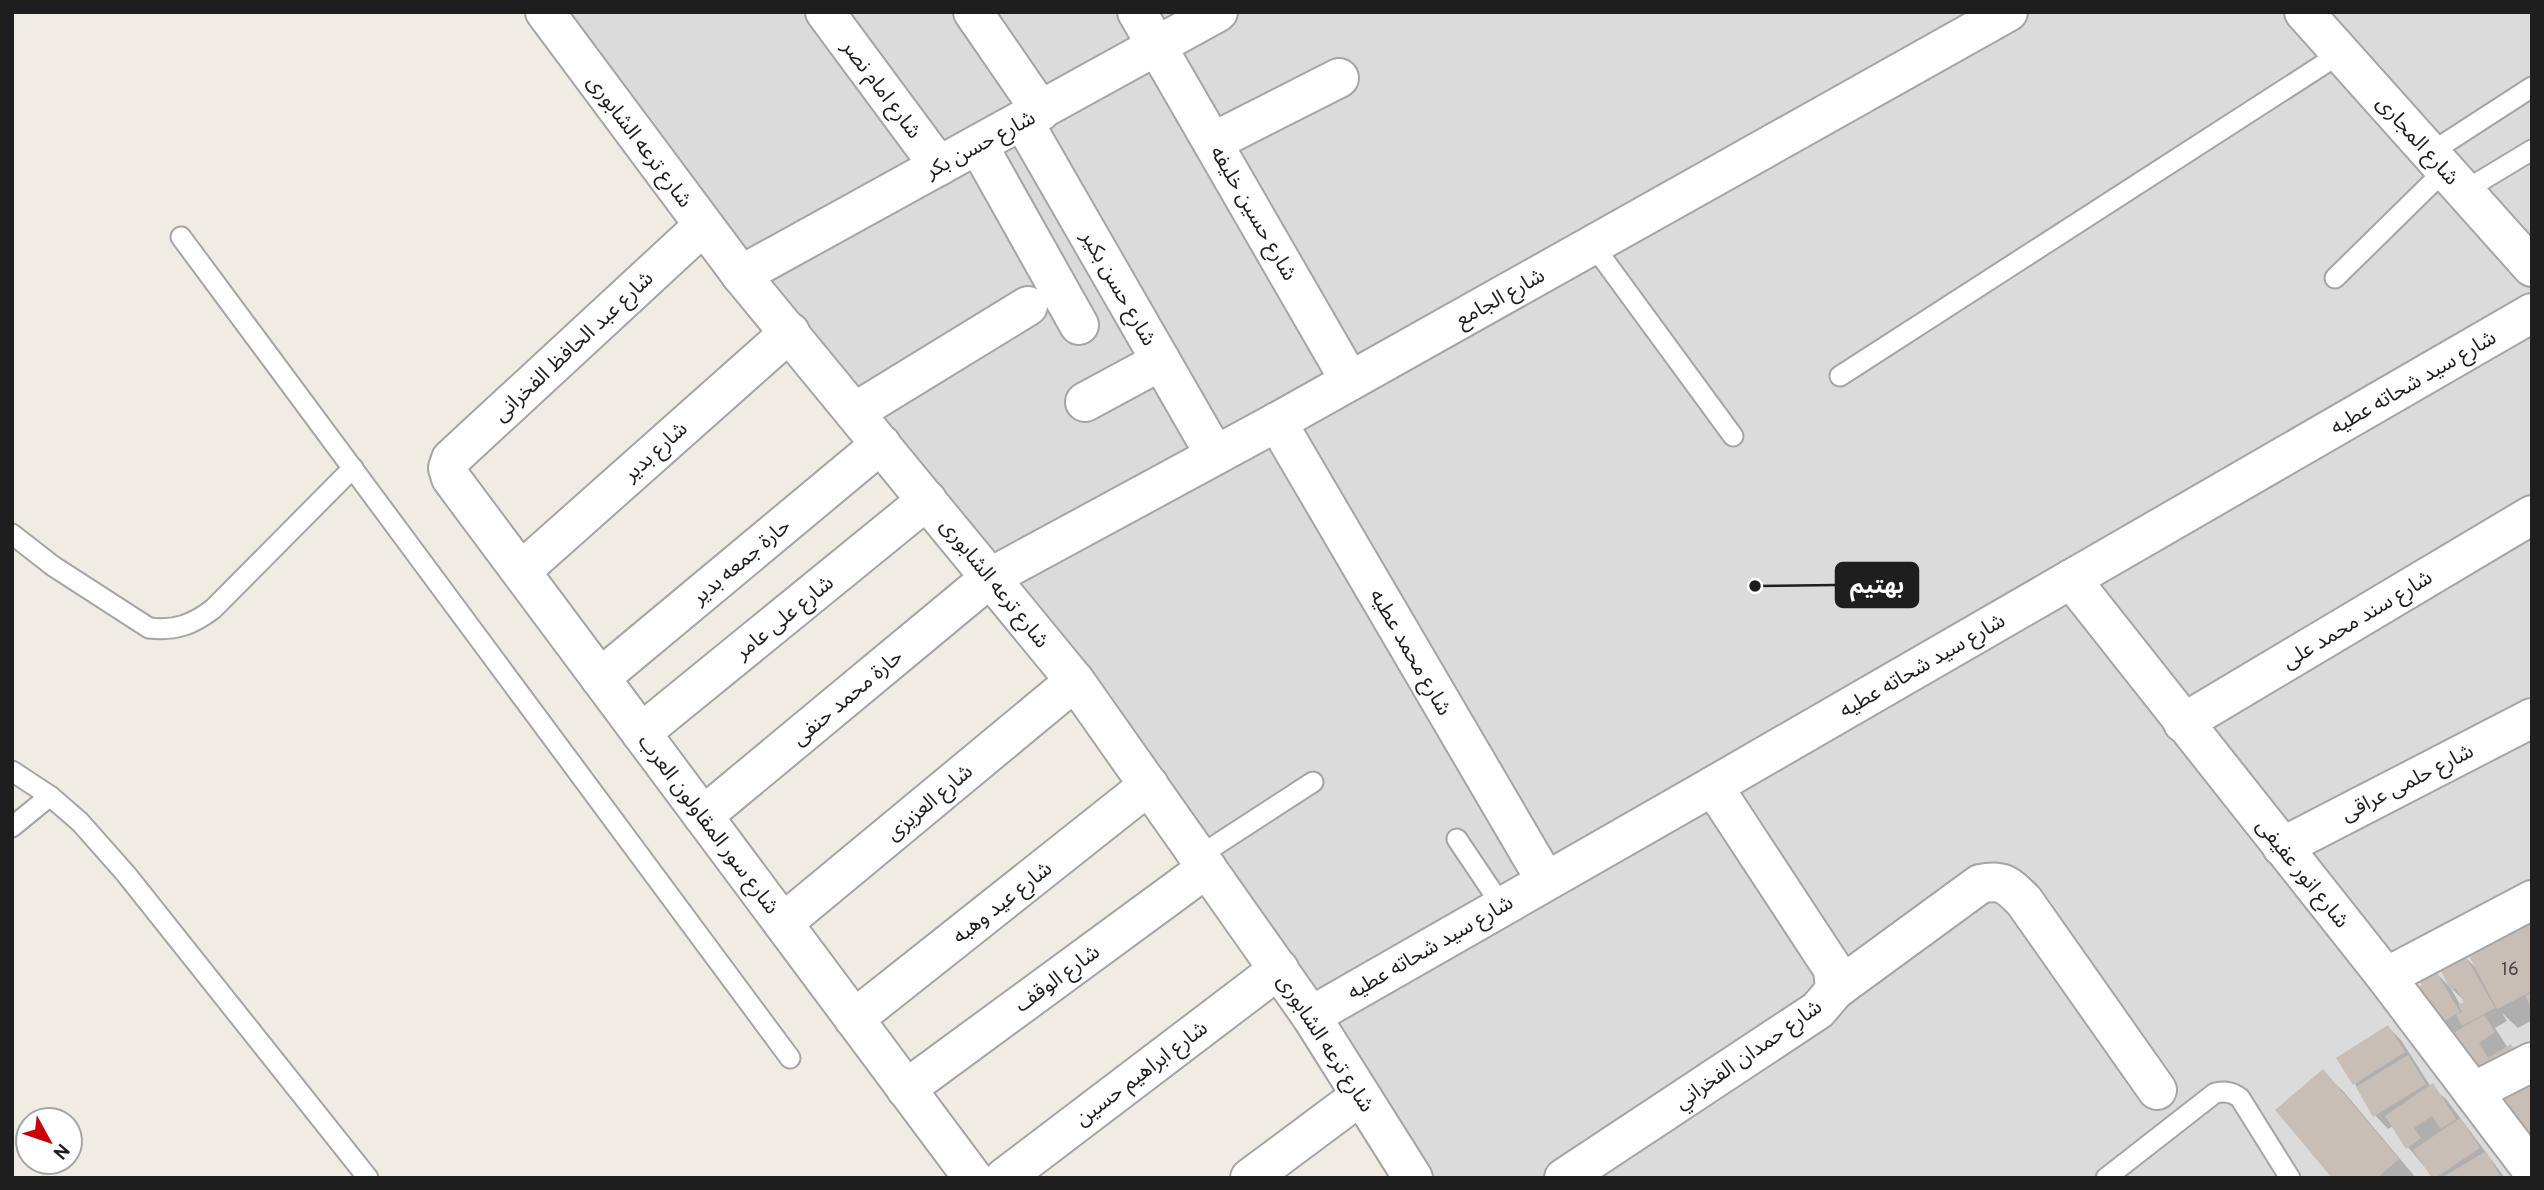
<svg xmlns="http://www.w3.org/2000/svg" width="2544" height="1190" viewBox="0 0 2544 1190" font-family="Overpass,'Noto Sans Arabic',sans-serif">
<style>
.residential{fill:#dcdbdb}
.shadow{fill:#0003}
.building{fill:#c8beb6}
.lines{fill:none;stroke-linecap:round;stroke-linejoin:round}
.service-casing{stroke:#a5a5a5;stroke-width:23}
.minor-casing{stroke:#a5a5a5;stroke-width:42}
.service{stroke:#fff;stroke-width:19}
.minor{stroke:#fff;stroke-width:38}
.labels{text-anchor:middle;stroke-width:5;stroke-linejoin:round;paint-order:stroke}
.number-label{font-size:18px;fill:#484644}
.street-label{font-size:21px;fill:#1e1e1e;stroke:#fff}
.leader{fill:none;stroke:#1e1e1e;stroke-width:2.5}
.callout-dot{fill:#1e1e1e;stroke:#fff;stroke-width:2.5}
.callout{fill:#1e1e1e;stroke:#1e1e1e;stroke-width:2.5}
.callout-label{font-size:23px;text-anchor:middle;font-weight:bold;fill:#fff}
</style>
<rect width="100%" height="100%" fill="#f0ebe3"/>
<path class="residential" d="M530 12H2532V1178H1394L1178 847 1009 626Z"/>
<g class="shadow">
<path d="M2532 923V1020L2518 1028 2502 1013 2507 1021 2495 1028 2508 1048 2486 1109 2425 986 2435 972 2450 987 2461 1006 2467 1003 2451 988 2465 957 2477 969Z"/>
<path d="M2388 1027 2401 1040 2431 1087 2446 1099 2505 1178H2434L2408 1147 2393 1126 2388 1129 2375 1115 2339 1059Z"/>
<path d="M2323 1072 2343 1091 2416 1178H2334Z"/>
</g>
<g class="building">
<path d="M2532 921V991L2497 1009 2468 954Z"/>
<path d="M2465 955 2495 1008 2462 1026 2456 1015 2462 1012 2458 1005 2464 1002 2456 988 2451 990 2440 969Z"/>
<path d="M2435 970 2460 1012 2443 1022 2398 1001 2422 985 2419 980Z"/>
<path d="M2532 992V1009L2525 996Z"/>
<path d="M2484 1015 2495 1032 2479 1043 2488 1058 2511 1044 2519 1058 2471 1097 2438 1042Z"/>
<path d="M2388 1025 2405 1052 2353 1085 2336 1058Z"/>
<path d="M2408 1055 2426 1084 2373 1117 2356 1087Z"/>
<path d="M2323 1069 2399 1159 2377 1178H2332L2275 1110Z"/>
<path d="M2530 1082 2532 1085V1154L2490 1106Z"/>
<path d="M2433 1083 2456 1119 2441 1129 2432 1116 2414 1128 2421 1138 2406 1149 2385 1116Z"/>
<path d="M2460 1118 2480 1148 2435 1178H2432L2413 1150Z"/>
<path d="M2486 1151 2501 1178H2441Z"/>
</g>
<g class="lines">
<g class="service-casing">
<g id="service">
<path d="M2430 153 2532 87"/>
<path d="M2464 191 2532 150"/>
<path d="M181 237 790 1058"/>
<path d="M1593 245 1733 436"/>
<path d="M2335 278 2445 170"/>
<path d="M1840 376 2341 53"/>
<path d="M12 534 53 566 149 628C175 631 192 625 213 609L353 468"/>
<path d="M12 771 50 796 80 822 126 874 368 1178"/>
<path d="M12 827 50 796"/>
<path d="M1457 839 1502 906"/>
<path d="M1199 856 1313 782"/>
<path d="M2106 1178 2215 1093C2226 1091 2232 1092 2240 1098L2290 1178"/>
</g>
</g>
<g class="minor-casing">
<g id="minor">
<path d="M545 12 741 275 1075 681 1311 1016 1413 1178"/>
<path d="M825 12 939 166"/>
<path d="M973 12 1041 111"/>
<path d="M1137 12 1350 381"/>
<path d="M2304 12 2532 267"/>
<path d="M1023 121 1215 455"/>
<path d="M1213 142 1339 78"/>
<path d="M978 145 1079 325"/>
<path d="M703 226 451 459 448 468 451 478 973 1178"/>
<path d="M741 275 1218 12"/>
<path d="M1085 402 1161 361"/>
<path d="M855 412 1028 306"/>
<path d="M1277 422 1546 881"/>
<path d="M521 571 790 332"/>
<path d="M2071 579 2386 977 2532 1170"/>
<path d="M600 678 881 444"/>
<path d="M2183 723 2532 515"/>
<path d="M641 733 927 500"/>
<path d="M703 816 991 577 1277 422 2008 12"/>
<path d="M2282 847 2532 718"/>
<path d="M783 923 1075 681"/>
<path d="M2386 977 2532 900"/>
<path d="M1835 990 1980 884C2003 879 2008 885 2024 901L2157 1090"/>
<path d="M1311 1016 1713 786 2532 313"/>
<path d="M854 1019 1149 785"/>
<path d="M906 1089 1207 868"/>
<path d="M2473 1092 2532 1062"/>
<path d="M1004 1178 1279 969"/>
<path d="M1250 1178 1360 1096"/>
<path d="M1564 1178 1818 1010 1835 990 1833 969 1713 786"/>
</g>
</g>
<use href="#service" class="service"/>
<use href="#minor" class="minor"/>
</g>
<g class="labels">
<g class="number-label">
<text x="2510" y="975">16</text>
</g>
<g class="street-label">
<text transform="translate(882 89) rotate(53)" y="7">شارع امام نصر</text>
<text transform="translate(2418 140) rotate(48)" y="7">شارع المجارى</text>
<text transform="translate(640 141) rotate(53)" y="7">شارع ترعه الشابورى</text>
<text transform="translate(980 144) rotate(-28)" y="7">شارع حسن بكر</text>
<text transform="translate(1254 213) rotate(60)" y="7">شارع حسين خليفه</text>
<text transform="translate(1119 288) rotate(60)" y="7">شارع حسن بكير</text>
<text transform="translate(1500 297) rotate(-29)" y="7">شارع الجامع</text>
<text transform="translate(573 346) rotate(-43)" y="7">شارع عبد الحافظ الفخرانى</text>
<text transform="translate(2413 382) rotate(-30)" y="7">شارع سيد شحاته عطيه</text>
<text transform="translate(655 451) rotate(-42)" y="7">شارع بدير</text>
<text transform="translate(741 561) rotate(-40)" y="7">حارة جمعه بدير</text>
<text transform="translate(995 583) rotate(51)" y="7">شارع ترعه الشابورى</text>
<text transform="translate(784 617) rotate(-39)" y="7">شارع على عامر</text>
<text transform="translate(2357 619) rotate(-31)" y="7">شارع سند محمد على</text>
<text transform="translate(1411 652) rotate(60)" y="7">شارع محمد عطيه</text>
<text transform="translate(1922 665) rotate(-30)" y="7">شارع سيد شحاته عطيه</text>
<text transform="translate(847 697) rotate(-40)" y="7">حارة محمد حنفى</text>
<text transform="translate(2407 782) rotate(-27)" y="7">شارع حلمى عراقى</text>
<text transform="translate(929 802) rotate(-40)" y="7">شارع العزيزى</text>
<text transform="translate(709 824) rotate(53)" y="7">شارع سور المقاولون العرب</text>
<text transform="translate(2303 873) rotate(51)" y="7">شارع انور عفيفى</text>
<text transform="translate(1002 902) rotate(-38)" y="7">شارع عيد وهبه</text>
<text transform="translate(1430 947) rotate(-30)" y="7">شارع سيد شحاته عطيه</text>
<text transform="translate(1057 978) rotate(-36)" y="7">شارع الوقف</text>
<text transform="translate(1326 1043) rotate(57)" y="7">شارع ترعه الشابورى</text>
<text transform="translate(1748 1054) rotate(-35)" y="7">شارع حمدان الفخراني</text>
<text transform="translate(1141 1073) rotate(-37)" y="7">شارع ابراهيم حسين</text>
</g>
</g>
<path class="leader" d="M1755 586L1836 585"/>
<circle class="callout-dot" cx="1755" cy="586" r="7"/>
<rect class="callout" x="1836" y="563" width="82" height="44" rx="7"/>
<g class="callout-label">
<text x="1877" y="593">بهتيم</text>
</g>
<rect width="2544" height="1190" fill="none" stroke="#1e1e1e" stroke-width="28"/>
<g transform="translate(49 1141) rotate(130)"><circle r="33" fill="#ffffff" stroke="#a5a5a5" stroke-width="2"/>
<path d="M0-5L12 26L0 18L-12 26Z" fill="#cc0004"/>
<text y="-10" font-size="19" font-weight="bold" text-anchor="middle" fill="#1e1e1e">N</text>
</g>
</svg>
